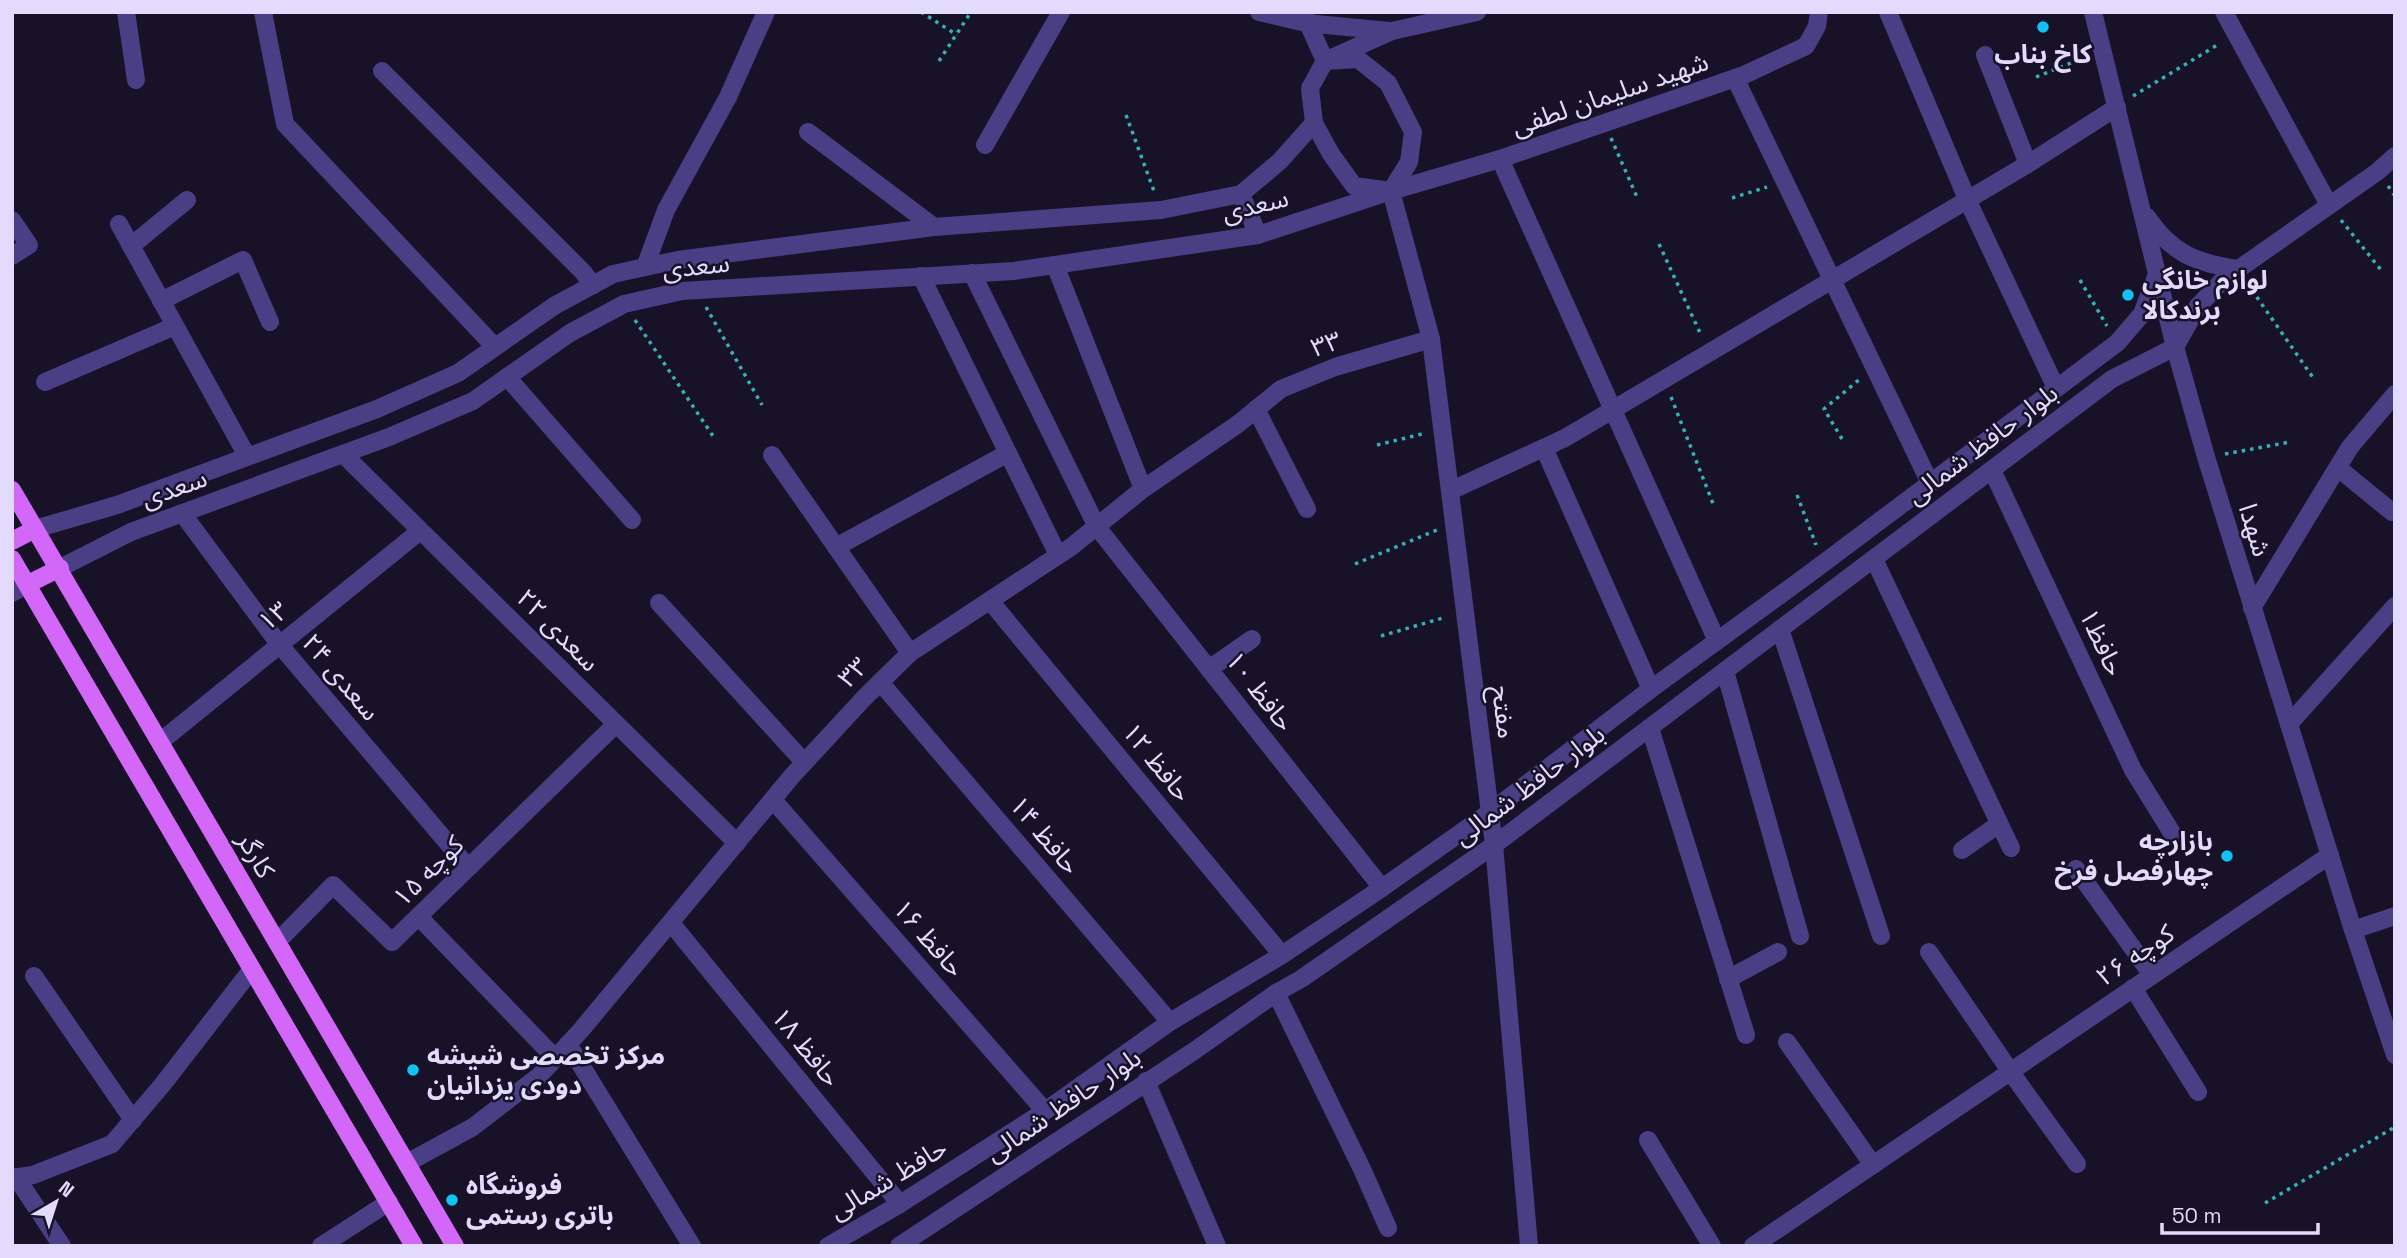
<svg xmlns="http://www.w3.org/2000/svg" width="2407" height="1258" viewBox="0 0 2407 1258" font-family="'Space Grotesk','Noto Sans Arabic',sans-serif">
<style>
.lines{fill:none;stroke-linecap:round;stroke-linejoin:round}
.path{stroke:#36afb6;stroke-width:3.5;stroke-dasharray:3.5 5;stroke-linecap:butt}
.minor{stroke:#4a3f85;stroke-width:18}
.major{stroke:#d267f8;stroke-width:18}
.poi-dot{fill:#10c3f4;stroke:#181228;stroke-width:2.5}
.labels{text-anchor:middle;stroke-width:5;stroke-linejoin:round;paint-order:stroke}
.poi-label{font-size:26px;font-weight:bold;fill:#e3dbfd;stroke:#181228;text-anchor:start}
.street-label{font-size:26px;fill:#e3dbfd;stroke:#181228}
</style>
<rect width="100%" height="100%" fill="#181228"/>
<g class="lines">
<g class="path">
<path d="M921 12 957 35"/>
<path d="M939 61 971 12"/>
<path d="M2036 77 2086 57"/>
<path d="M2133 96 2219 44"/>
<path d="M1126 115 1154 191"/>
<path d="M1611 138 1637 197"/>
<path d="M2388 186 2395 196"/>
<path d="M1732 198 1767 187"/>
<path d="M2341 220 2381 270"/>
<path d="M1659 244 1701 335"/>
<path d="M2080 280 2107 326"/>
<path d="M2247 283 2314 379"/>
<path d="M706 307 762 405"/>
<path d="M635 320 715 439"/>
<path d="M1671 397 1714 506"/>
<path d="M1842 439 1824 409 1860 379"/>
<path d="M1377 445 1426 433"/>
<path d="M2225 454 2290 442"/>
<path d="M1797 495 1816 545"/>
<path d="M1355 564 1437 530"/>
<path d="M1381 636 1446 617"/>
<path d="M2265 1203 2395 1127"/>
</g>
<g class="minor">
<path d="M126 12 136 80"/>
<path d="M263 12 285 124 495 347"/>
<path d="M1259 12 1306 23 1389 31"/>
<path d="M1303 12 1325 61 1392 31 1477 12"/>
<path d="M1888 12 1967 199 2056 388"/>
<path d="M2093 12 2175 347 2206 457 2353 930 2395 1055"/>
<path d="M2224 12 2329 205"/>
<path d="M1985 55 2028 164"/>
<path d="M1358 59 1388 83 1413 132 1409 162 1391 191 1354 186 1331 154 1314 123 1310 88 1325 61Z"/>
<path d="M382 71 583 272 593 285"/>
<path d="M1735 78 1930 483"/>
<path d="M808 132 934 227"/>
<path d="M985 145 1061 12"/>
<path d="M1500 159 1717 641"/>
<path d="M1391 191 1431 339 1494 845 1529 1246"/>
<path d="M1241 194 1258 235"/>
<path d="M2147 217C2171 253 2196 263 2237 269"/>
<path d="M12 220 29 245 12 256"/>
<path d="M119 224 247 456"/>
<path d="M131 246 187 200"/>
<path d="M1055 265 1143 489"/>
<path d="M645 267 666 210 728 97 766 12"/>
<path d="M972 273 1097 527 1382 888"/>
<path d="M921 276 1058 555"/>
<path d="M161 301 243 260 270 322"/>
<path d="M507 377 632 520"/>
<path d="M45 382 175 326"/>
<path d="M1256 409 1307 509"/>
<path d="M1544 448 1651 689"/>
<path d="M343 454 737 843"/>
<path d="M772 455 910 653"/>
<path d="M2338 468 2392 512"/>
<path d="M1992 470 2133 770 2172 833"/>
<path d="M1450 491 1565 438 2028 164 2117 107"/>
<path d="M182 513 279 644 468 867"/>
<path d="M35 529 117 505 377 409 458 373 554 306 613 274 678 260 934 227 1161 210 1241 194 1280 161 1314 123"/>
<path d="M836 547 1008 453"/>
<path d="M1874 559 2011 848"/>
<path d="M60 568 131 532 389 437 473 401 570 333 624 304 682 291 1014 271 1258 235 1391 191 1500 159 1744 75 1806 46 1817 26 1819 12"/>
<path d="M12 593 28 584"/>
<path d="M991 602 1282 955"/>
<path d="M659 603 804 762"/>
<path d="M2252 608 2350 447 2395 394"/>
<path d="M1780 629 1881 936"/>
<path d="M1209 669 1252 639"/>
<path d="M1725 671 1800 936"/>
<path d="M880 682 1170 1022"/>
<path d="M2289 724 2395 606"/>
<path d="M1650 728 1746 1035"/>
<path d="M160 742 420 531"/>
<path d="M773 800 1045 1111"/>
<path d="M1962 850 1999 824"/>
<path d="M2076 869 2152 975"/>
<path d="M420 918 555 1058"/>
<path d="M671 923 900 1204"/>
<path d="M2353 930 2395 916"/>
<path d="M277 942 333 885 392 942 616 724"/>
<path d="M1929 952 2010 1071 2077 1164"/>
<path d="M34 976 133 1120"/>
<path d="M1728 979 1778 952"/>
<path d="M2133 988 2198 1092"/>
<path d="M1276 993 1362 1169 1388 1228"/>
<path d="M1787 1042 1873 1165"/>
<path d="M568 1044 692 1246"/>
<path d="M1146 1081 1217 1246"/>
<path d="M1648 1140 1712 1246"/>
<path d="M407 1163 473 1127 539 1076 582 1029 792 776 865 697 910 653 1071 547 1143 489 1238 424 1281 389 1335 367 1431 339"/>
<path d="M16 1177 62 1246"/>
<path d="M12 1178 33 1175 112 1144 163 1084 252 969"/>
<path d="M321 1246 389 1202"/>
<path d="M828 1246 900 1204 1045 1111 1170 1022 1282 955 1382 888 1490 812 1651 689 1809 574 2117 343 2142 314 2157 274"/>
<path d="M899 1246 1194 1051 1276 993 1301 979 1494 845 2112 379 2175 347 2198 306 2223 280 2377 172 2395 156"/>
<path d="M1753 1246 2330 855"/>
</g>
<g class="major">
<path d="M12 490 455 1246"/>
<path d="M12 541 35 529"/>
<path d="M12 559 414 1246"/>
<path d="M28 584 60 568"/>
</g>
</g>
<g class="poi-dot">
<circle cx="2043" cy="27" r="7"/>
<circle cx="2128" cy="295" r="7"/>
<circle cx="2227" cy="856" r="7"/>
<circle cx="413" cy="1070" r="7"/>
<circle cx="452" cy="1200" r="7"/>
</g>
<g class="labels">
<g class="poi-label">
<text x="2043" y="63" text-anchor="middle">کاخ بناب</text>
<text x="2142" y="289">لوازم خانگی<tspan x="2142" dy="30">برندکالا</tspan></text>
<text x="2213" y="850" text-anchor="end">بازارچه<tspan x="2213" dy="30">چهارفصل فرخ</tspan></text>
<text x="427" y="1064">مرکز تخصصی شیشه<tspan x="427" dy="30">دودی یزدانیان</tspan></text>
<text x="466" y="1194">فروشگاه<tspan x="466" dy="30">باتری رستمی</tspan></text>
</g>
<g class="street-label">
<text transform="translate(1610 94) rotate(-19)" y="9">شهید سلیمان لطفی</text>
<text transform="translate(1255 205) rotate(-14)" y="9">سعدی</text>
<text transform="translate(696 266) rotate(-6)" y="9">سعدی</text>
<text transform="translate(1326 344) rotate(-19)" y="9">۳۳</text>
<text transform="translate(1982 444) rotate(-37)" y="9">بلوار حافظ شمالی</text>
<text transform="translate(174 488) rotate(-20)" y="9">سعدی</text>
<text transform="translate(2255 530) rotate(73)" y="9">شهدا</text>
<text transform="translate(273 616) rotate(-39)" y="9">۱۳</text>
<text transform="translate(558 630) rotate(45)" y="9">سعدی ۲۲</text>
<text transform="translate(2102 642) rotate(65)" y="9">حافظ۱</text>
<text transform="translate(853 672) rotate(-45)" y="9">۳۳</text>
<text transform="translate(341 677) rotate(50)" y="9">سعدی ۲۴</text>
<text transform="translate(1260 691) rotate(52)" y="9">حافظ ۱۰</text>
<text transform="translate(1504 712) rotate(83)" y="9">مفتح</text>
<text transform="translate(1157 762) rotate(51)" y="9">حافظ ۱۲</text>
<text transform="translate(1529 785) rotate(-37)" y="9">بلوار حافظ شمالی</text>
<text transform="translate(1045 835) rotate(50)" y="9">حافظ ۱۴</text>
<text transform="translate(256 855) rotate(60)" y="9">کارگر</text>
<text transform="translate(428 871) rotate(-45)" y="9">کوچه ۱۵</text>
<text transform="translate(929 938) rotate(49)" y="9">حافظ ۱۶</text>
<text transform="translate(2135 955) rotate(-34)" y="9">کوچه ۲۶</text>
<text transform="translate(806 1047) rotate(51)" y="9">حافظ ۱۸</text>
<text transform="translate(1063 1105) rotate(-34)" y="9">بلوار حافظ شمالی</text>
<text transform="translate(888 1179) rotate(-31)" y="9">حافظ شمالی</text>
</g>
</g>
<rect width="2407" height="1258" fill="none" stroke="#e3dbfd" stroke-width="28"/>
<g transform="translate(56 1202) rotate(39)" stroke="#181228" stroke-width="5" paint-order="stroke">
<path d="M0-5L12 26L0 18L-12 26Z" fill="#e3dbfd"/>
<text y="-10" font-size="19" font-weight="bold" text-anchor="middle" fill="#e3dbfd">N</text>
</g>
<path d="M2162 1223v10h156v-10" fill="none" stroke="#e3dbfd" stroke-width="3.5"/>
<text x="2172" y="1223" font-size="21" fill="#e3dbfd" stroke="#181228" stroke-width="5" paint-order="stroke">50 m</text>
</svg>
